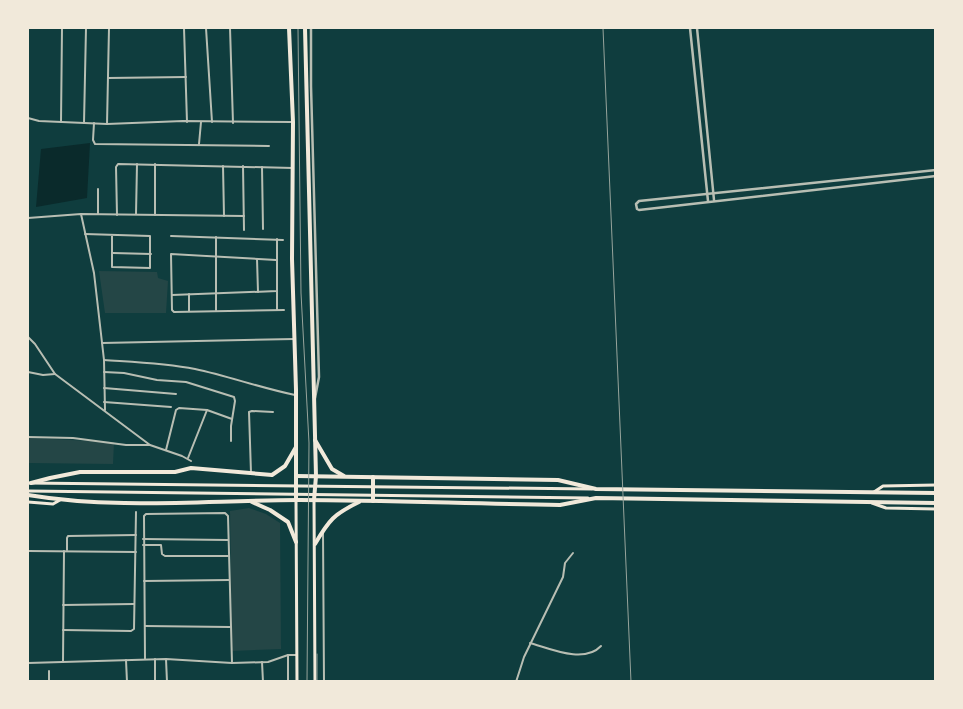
<svg xmlns="http://www.w3.org/2000/svg" width="963" height="709" viewBox="0 0 963 709" font-family="'Zilla Slab',serif">
<style>
.green{fill:#244646}
.water{fill:#0a2a2b}
.lines{fill:none;stroke-linecap:round;stroke-linejoin:round}
.minor{stroke:#b8beb3;stroke-width:2}
.tertiary{stroke:#b8beb3;stroke-width:2.5}
.primary{stroke:#f1e9da;stroke-width:3}
.trunk{stroke:#f1e9da;stroke-width:4}
.rail{stroke:#97a49c;stroke-width:1}
</style>
<rect width="100%" height="100%" fill="#0f3d3e"/>
<g class="green">
<path d="M99 271 157 272 158 278 168 281 166 313H105Z"/>
<path d="M28 438 114 442 113 464 28 463Z"/>
<path d="M249 508 266 514 280 523 281 649 232 651 230 511Z"/>
</g>
<path class="water" d="M90 143 87 198 36 207 41 149Z"/>
<g class="lines">
<g class="minor">
<path d="M184 28 187 122"/>
<path d="M206 28 212 122"/>
<path d="M230 28 233 123"/>
<path d="M108 78 186 77"/>
<path d="M28 118 39 121 107 124 183 121 292 122"/>
<path d="M61 122 62 28"/>
<path d="M84 123 86 28"/>
<path d="M94 123 93 140 95 144 269 146"/>
<path d="M107 124 109 28"/>
<path d="M199 144 201 122"/>
<path d="M223 166 224 216"/>
<path d="M243 166 244 230"/>
<path d="M262 167 263 229"/>
<path d="M98 189V214"/>
<path d="M81 214 94 273 104 360 105 410"/>
<path d="M136 214 137 164"/>
<path d="M117 215 116 167 118 164 293 168"/>
<path d="M155 215V164"/>
<path d="M28 218 81 214 244 216"/>
<path d="M85 234 150 236V268L112 267V235"/>
<path d="M171 236 283 240"/>
<path d="M216 237V310"/>
<path d="M113 253 151 254"/>
<path d="M257 259 258 292"/>
<path d="M276 260 171 254 172 310 174 312 284 310"/>
<path d="M277 291V310"/>
<path d="M172 295 277 291V239"/>
<path d="M189 311V294"/>
<path d="M28 337 35 344 55 374 150 445"/>
<path d="M102 343 294 339"/>
<path d="M104 360C134 362 165 363 195 369 228 376 261 388 295 395"/>
<path d="M28 372 43 375 55 374"/>
<path d="M104 372 124 373 157 380 186 382 234 397 235 401 231 426V441"/>
<path d="M104 388 176 394"/>
<path d="M104 402 171 407"/>
<path d="M28 437 73 438 126 445H150L182 456 191 461"/>
<path d="M166 450 176 410 179 408 207 410 232 419"/>
<path d="M188 458 207 410"/>
<path d="M251 473 249 412 252 411 273 412"/>
<path d="M323 533 324 682"/>
<path d="M143 539 228 540"/>
<path d="M143 545H161L162 554 165 556H228"/>
<path d="M67 550V538L68 536 136 535"/>
<path d="M28 551 136 552"/>
<path d="M144 581 229 580"/>
<path d="M63 605 134 604"/>
<path d="M145 626 230 627"/>
<path d="M63 630 131 631 134 629 136 512"/>
<path d="M530 643C551 649 584 664 601 646"/>
<path d="M288 655V682"/>
<path d="M145 659 144 516 146 514 225 513 228 516 232 663"/>
<path d="M166 659 167 682"/>
<path d="M126 660 127 682"/>
<path d="M63 661 64 551"/>
<path d="M262 662 263 682"/>
<path d="M28 663 166 659 232 663 268 662 288 655H296"/>
<path d="M49 682V671"/>
<path d="M155 682V659"/>
<path d="M516 682 524 657 563 577 565 563 573 553"/>
</g>
<g class="tertiary">
<path d="M311 28V86L319 377 315 398"/>
<path d="M690 28 708 201"/>
<path d="M697 28 714 200"/>
<path d="M936 170 639 201 636 204 637 209 639 210 936 176"/>
</g>
<g class="primary">
<path d="M28 483 592 489"/>
<path d="M28 491 588 498"/>
<path d="M874 492 883 486 936 485"/>
<path d="M296 500 297 682"/>
<path d="M314 500 315 682"/>
<path d="M28 502 53 504 60 500"/>
<path d="M872 503 886 508 936 509"/>
</g>
<g class="trunk">
<path d="M289 28 293 122 292 259 296 390V500"/>
<path d="M305 28 316 476 314 500"/>
<path d="M315 440 332 469 344 476"/>
<path d="M296 476 558 480 596 489 936 493"/>
<path d="M31 483 50 478 80 472H175L191 468 272 475 285 466 296 447"/>
<path d="M28 495C118 510 208 500 299 500 386 500 473 504 560 505L596 498 936 503"/>
<path d="M373 501V477"/>
<path d="M252 502 270 510 288 522 296 542"/>
<path d="M315 544C329 520 334 514 359 502"/>
</g>
<g class="rail">
<path d="M298 28 301 293 309 443 307 682"/>
<path d="M603 28 631 682"/>
<path d="M317 654V682"/>
</g>
</g>
<rect width="963" height="709" fill="none" stroke="#f1e9da" stroke-width="58"/>
</svg>
